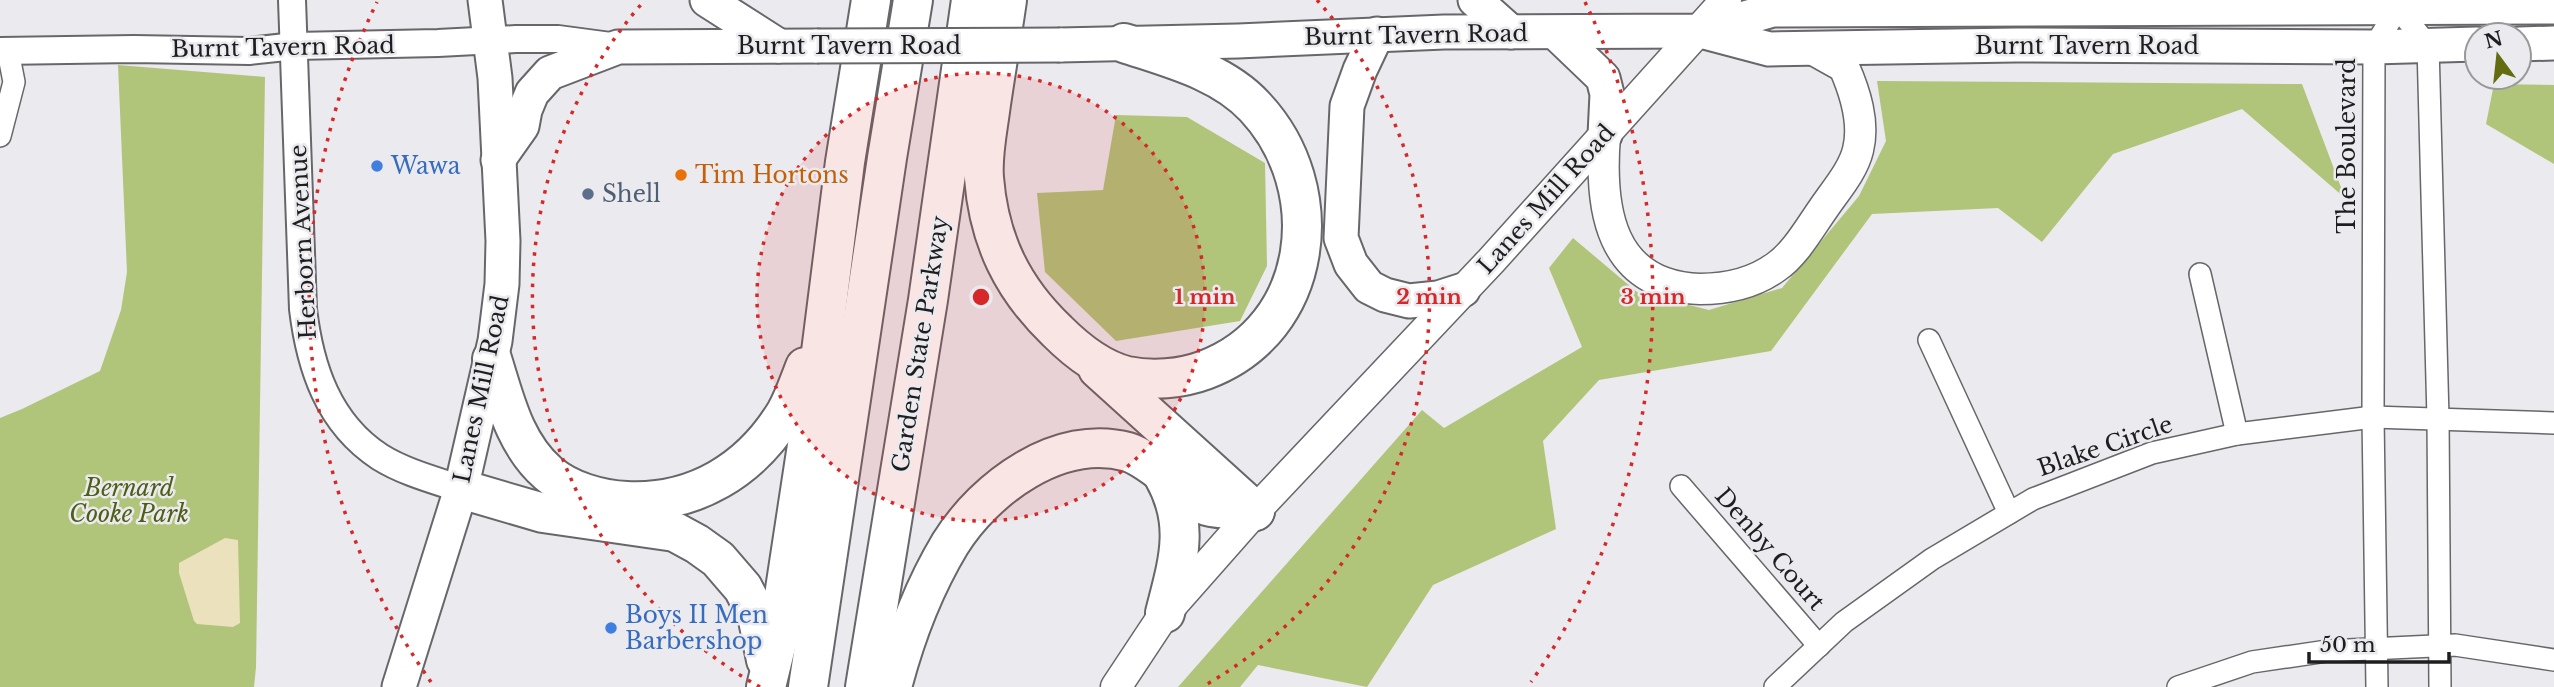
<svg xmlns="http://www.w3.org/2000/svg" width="2554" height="687" viewBox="0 0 2554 687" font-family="'Libre Baskerville',serif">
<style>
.green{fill:#b0c47a}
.sand{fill:#ebe1bc}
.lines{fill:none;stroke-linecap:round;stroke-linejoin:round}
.minor-casing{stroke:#68666a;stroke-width:24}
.tertiary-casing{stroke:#68666a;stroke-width:30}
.secondary-casing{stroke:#68666a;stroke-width:33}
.primary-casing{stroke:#68666a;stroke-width:37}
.motorway-casing{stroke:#68666a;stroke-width:42}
.minor{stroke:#fff;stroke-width:21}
.tertiary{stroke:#fff;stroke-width:26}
.secondary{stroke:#fff;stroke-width:30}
.primary{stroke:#fff;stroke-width:33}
.motorway{stroke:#fff;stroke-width:38}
.primary-bridge-casing{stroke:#68666a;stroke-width:37;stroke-linecap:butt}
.primary-bridge{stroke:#fff;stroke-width:33}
.ring{fill:none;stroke:#d62828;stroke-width:3.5;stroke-dasharray:3.5 7}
.shop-dot{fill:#3f7fe0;stroke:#ebeaee;stroke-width:2.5}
.food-dot{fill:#e8710a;stroke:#ebeaee;stroke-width:2.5}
.service-dot{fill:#5c6f8a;stroke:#ebeaee;stroke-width:2.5}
.labels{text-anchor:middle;stroke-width:5;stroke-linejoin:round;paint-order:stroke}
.street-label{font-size:23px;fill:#1e1d1f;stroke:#ebeaee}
.shop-label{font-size:23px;fill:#366cbe;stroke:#ebeaee;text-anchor:start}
.food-label{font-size:23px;fill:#c56008;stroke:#ebeaee;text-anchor:start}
.service-label{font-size:23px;fill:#4e5e75;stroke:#ebeaee;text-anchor:start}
.park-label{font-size:23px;font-style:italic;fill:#4e5d17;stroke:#ebeaee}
.centre{fill:#d62828;stroke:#ebeaee;stroke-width:3.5}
.ring-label{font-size:21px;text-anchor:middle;font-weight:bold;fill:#d62828;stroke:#ebeaee;stroke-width:5;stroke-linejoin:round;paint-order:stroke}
</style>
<rect width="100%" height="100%" fill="#ebeaee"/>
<g class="green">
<path d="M118 65 265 77 256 667 254 687H0V418L22 409 100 371 121 310 127 272Z"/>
<path d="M1877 81 2302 84 2345 198 2242 109 2113 154 2042 242 1998 208 1872 214 1771 351 1599 380 1543 441 1556 529 1433 585 1367 687 1258 665 1240 687H1178L1422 410 1444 428 1582 347 1549 268 1573 238 1637 292 1709 310 1782 288 1859 196 1886 141Z"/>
<path d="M2494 84 2554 85V164L2486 124Z"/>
<path d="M1116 115 1187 117 1265 163 1267 266 1240 321 1116 341 1045 272 1037 193 1103 190Z"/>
</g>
<path class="sand" d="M225 538 238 540 240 623 233 627 197 624 194 621 179 573V563Z"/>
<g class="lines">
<g class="minor-casing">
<g id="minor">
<path d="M0 136 14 82 8 51"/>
<path d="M2200 274 2237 434"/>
<path d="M1929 340 2009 513"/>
<path d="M1681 486 1819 646"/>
<path d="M1775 687 1844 622 1932 559 2033 499 2152 453 2237 434 2373 417 2554 423"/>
<path d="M2178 687 2252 662 2327 651 2455 645 2554 660"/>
<path d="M2377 687 2373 417 2374 47 2398 8 2428 46 2438 418 2440 687"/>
</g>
</g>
<g class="tertiary-casing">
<g id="tertiary">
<path d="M292 0 303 309C310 367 328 423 380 457 404 472 434 480 461 489"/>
<path d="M0 51 134 49 249 51 295 46 438 43 516 39H558L618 47"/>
</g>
</g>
<g class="secondary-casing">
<g id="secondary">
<path d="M1605 135C1599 208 1609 286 1700 289 1726 289 1754 283 1776 267 1795 254 1809 229 1823 209 1835 191 1853 171 1858 150 1865 122 1855 92 1844 67L1810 48"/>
<path d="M1116 687 1165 613 1255 511 1491 261 1726 0"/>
</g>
</g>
<g class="primary-casing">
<g id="primary">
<path d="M707 0 779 46"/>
<path d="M1475 0 1511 32"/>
<path d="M1701 31 1769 49 2016 45 2374 47 2477 44"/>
<path d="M1556 33 1603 78 1607 94 1605 135"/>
<path d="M1377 34 1360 70 1347 106 1341 238 1351 264 1369 287 1385 295 1409 301 1438 298 1463 290"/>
<path d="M2519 44 2554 43"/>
<path d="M1060 45 1238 41 1444 32 1699 31 1773 10 2554 7"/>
<path d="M498 160 522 126 525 110 532 93 550 73 618 47 817 46"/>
<path d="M399 687 461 489 495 341 502 284 503 241 495 78 485 0"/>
</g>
</g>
<g class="motorway-casing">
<g id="motorway">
<path d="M1007 0C1002 35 996 70 991 104 988 128 982 154 984 178 989 240 1012 288 1057 331 1076 350 1099 369 1127 376 1152 381 1181 379 1205 370 1315 329 1331 188 1255 107 1222 71 1169 58 1124 43"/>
<path d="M492 359C505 400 514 443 548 473 568 491 601 500 627 501 695 504 751 470 786 412 794 398 799 382 805 367"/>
<path d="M1098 369 1255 511"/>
<path d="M1163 475C1191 524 1178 562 1165 613"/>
<path d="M461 489 543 513 675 532 697 544 718 559 743 588 757 615 766 660"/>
<path d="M766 687 777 642 820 360 845 162 871 0"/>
<path d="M808 687 887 158 913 0"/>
<path d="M865 687 928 300 971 0"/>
<path d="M892 687C905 637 923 589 950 544 985 488 1059 433 1128 452 1147 458 1173 482 1190 494 1195 498 1201 504 1207 506 1221 510 1240 509 1255 511"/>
</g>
</g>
<use href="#minor" class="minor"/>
<use href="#tertiary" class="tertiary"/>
<use href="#secondary" class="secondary"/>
<use href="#primary" class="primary"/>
<use href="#motorway" class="motorway"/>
<g class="primary-bridge-casing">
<path id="primary-bridge" d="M817 46 1060 45"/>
</g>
<use href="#primary-bridge" class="primary-bridge"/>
</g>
<circle cx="981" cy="297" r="224" fill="#d62828" fill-opacity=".12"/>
<g class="ring">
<circle cx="981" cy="297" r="224"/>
<path d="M760 687A448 448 0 0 1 645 0M1317 0A448 448 0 0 1 1202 687"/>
<path d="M431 682A672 672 0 0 1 377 2M1585 2A672 672 0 0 1 1531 682"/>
</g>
<g class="shop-dot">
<circle cx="377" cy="166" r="7"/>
<circle cx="611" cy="628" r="7"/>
</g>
<circle class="food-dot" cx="681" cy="175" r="7"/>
<circle class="service-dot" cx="588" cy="194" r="7"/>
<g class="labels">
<g class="street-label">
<text transform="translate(1416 35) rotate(-1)" y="8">Burnt Tavern Road</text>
<text x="849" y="54">Burnt Tavern Road</text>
<text x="2087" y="54">Burnt Tavern Road</text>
<text transform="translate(283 47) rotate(-1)" y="8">Burnt Tavern Road</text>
<text transform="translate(2347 146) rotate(-90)" y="8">The Boulevard</text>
<text transform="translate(1546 199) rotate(-48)" y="8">Lanes Mill Road</text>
<text transform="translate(303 242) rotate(-93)" y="8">Herborn Avenue</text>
<text transform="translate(920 344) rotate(-81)" y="8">Garden State Parkway</text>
<text transform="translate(481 389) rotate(-78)" y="8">Lanes Mill Road</text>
<text transform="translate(2105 446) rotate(-19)" y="8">Blake Circle</text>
<text transform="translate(1770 549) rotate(49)" y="8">Denby Court</text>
</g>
<g class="shop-label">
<text x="391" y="174">Wawa</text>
<text x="625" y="623">Boys II Men<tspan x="625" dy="26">Barbershop</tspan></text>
</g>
<g class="food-label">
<text x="695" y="183">Tim Hortons</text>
</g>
<g class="service-label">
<text x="602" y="202">Shell</text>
</g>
<g class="park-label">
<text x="129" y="496">Bernard<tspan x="129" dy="26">Cooke Park</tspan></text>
</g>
</g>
<circle cx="981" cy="297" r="10" class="centre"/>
<g class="ring-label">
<text x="1205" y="304">1 min</text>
<text x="1429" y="304">2 min</text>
<text x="1653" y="304">3 min</text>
</g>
<g transform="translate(2498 56) rotate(345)"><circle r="33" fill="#ebeaee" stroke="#99989b" stroke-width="2"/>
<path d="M0-5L12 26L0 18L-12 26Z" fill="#646c11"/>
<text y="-10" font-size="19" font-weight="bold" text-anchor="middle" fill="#1e1d1f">N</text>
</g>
<path d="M2309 652v10h140v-10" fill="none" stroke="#1e1d1f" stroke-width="3.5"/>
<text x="2320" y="652" font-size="21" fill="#1e1d1f" stroke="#ebeaee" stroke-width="5" paint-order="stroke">50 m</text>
</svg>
